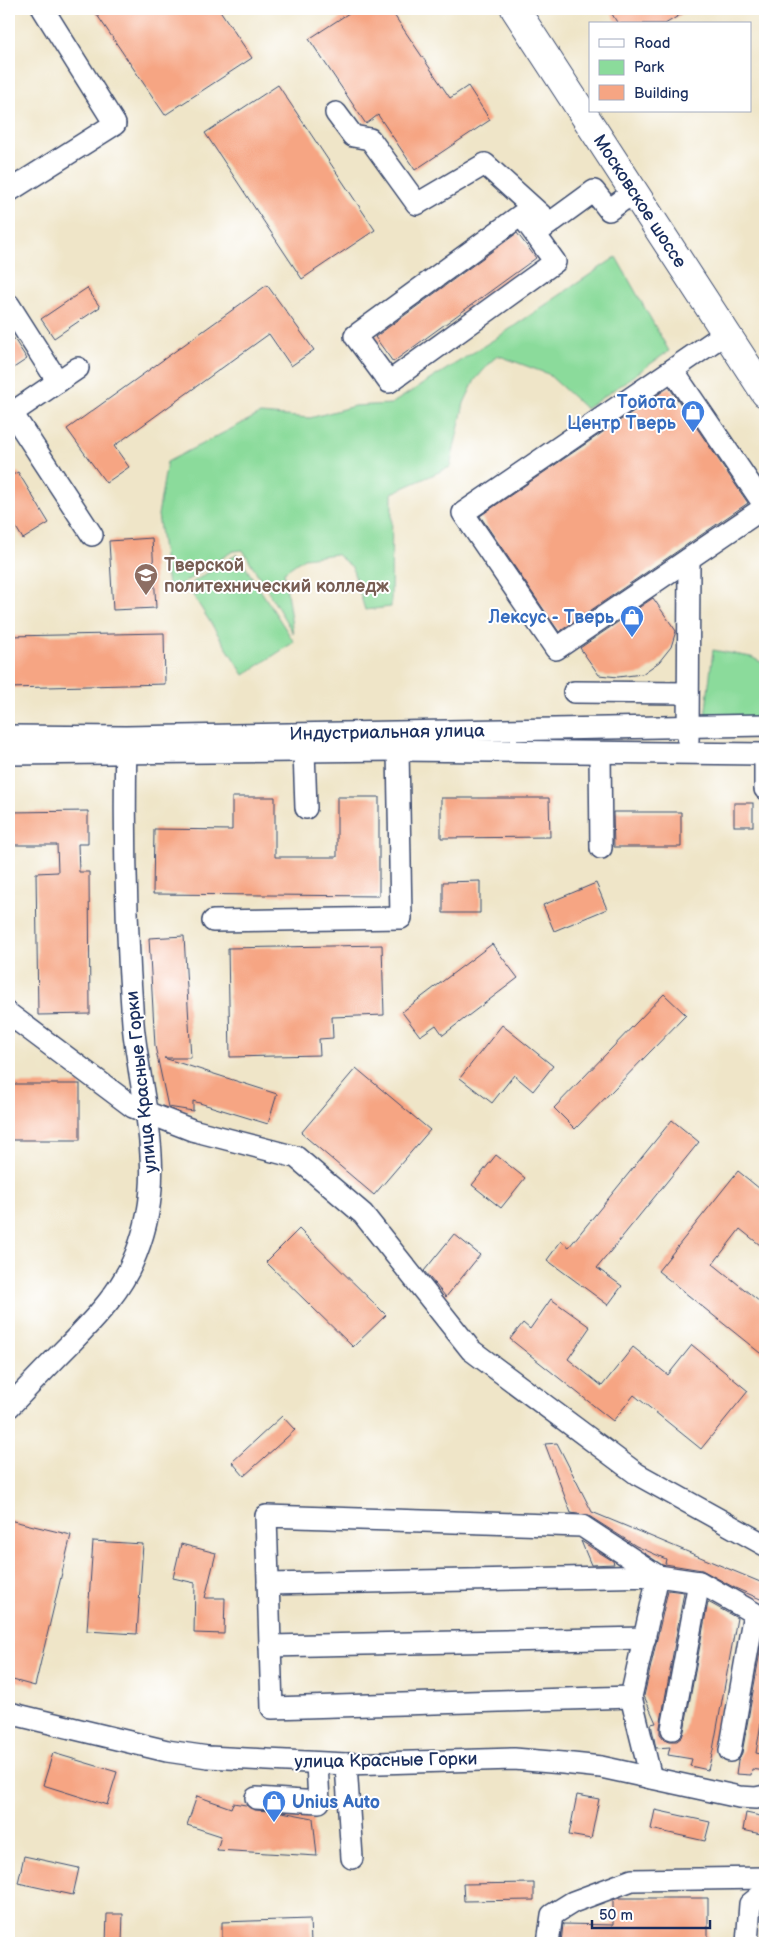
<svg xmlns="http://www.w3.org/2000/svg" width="774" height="1952" viewBox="0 0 774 1952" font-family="'Balsamiq Sans',sans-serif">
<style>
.green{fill:#8bdb9b;stroke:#53857c}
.building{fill:#f6a583}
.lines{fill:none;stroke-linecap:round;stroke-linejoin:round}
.minor-casing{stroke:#3b4a6e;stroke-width:24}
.major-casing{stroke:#3b4a6e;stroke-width:30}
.minor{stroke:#fff;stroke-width:21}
.major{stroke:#fff;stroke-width:28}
.labels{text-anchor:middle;stroke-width:4;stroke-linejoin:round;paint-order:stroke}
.street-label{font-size:18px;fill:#1b2f5e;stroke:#fff}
.shop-label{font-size:18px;font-weight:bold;fill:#366cbe;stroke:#fff;text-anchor:end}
.education-label{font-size:18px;font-weight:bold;fill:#785e54;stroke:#fff;text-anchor:start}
</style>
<rect width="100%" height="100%" fill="#fff"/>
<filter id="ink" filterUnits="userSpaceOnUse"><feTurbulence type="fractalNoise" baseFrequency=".02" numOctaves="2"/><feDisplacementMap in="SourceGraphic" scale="10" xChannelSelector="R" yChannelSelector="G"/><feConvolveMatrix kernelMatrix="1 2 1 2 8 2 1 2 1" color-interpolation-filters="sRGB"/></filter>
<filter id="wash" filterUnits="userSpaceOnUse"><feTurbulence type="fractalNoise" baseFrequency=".0096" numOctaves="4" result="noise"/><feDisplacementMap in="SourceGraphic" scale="20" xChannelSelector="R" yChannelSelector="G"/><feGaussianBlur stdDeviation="1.12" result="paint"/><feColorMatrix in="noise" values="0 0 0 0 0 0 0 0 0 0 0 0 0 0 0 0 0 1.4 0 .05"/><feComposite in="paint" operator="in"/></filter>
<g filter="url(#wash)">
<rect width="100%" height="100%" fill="#efe5c8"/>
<g class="green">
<path d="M616 257 669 351 586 409 548 374 497 355 475 380 464 403 450 467 392 493 391 607 365 610 352 567 336 554 304 558 284 572 293 633 243 550 233 551 169 592 158 515 167 462 260 414 310 418 354 406 391 404 498 337Z"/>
<path d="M237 554 294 642 244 675 187 586Z"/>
<path d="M713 650 751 657 765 664V727L704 726Z"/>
</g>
<g id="blocks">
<g class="building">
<path d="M93 9H219L252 58 165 115Z"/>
<path d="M355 9H390L450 98 468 86 490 120 415 170 378 115 366 124 309 39Z"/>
<path d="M621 9H690L665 24H618L612 14Z"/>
<path d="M278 85 375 230 302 279 205 133Z"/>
<path d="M517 233 536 258 393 362 375 337Z"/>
<path d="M267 285 314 350 291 366 269 334 114 446 129 467 106 483 67 429Z"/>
<path d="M87 288 100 307 54 338 41 319Z"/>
<path d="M9 331 27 359 9 371Z"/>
<path d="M669 387 748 503 559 632 480 516Z"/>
<path d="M18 472 49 523 23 539 9 516V477Z"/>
<path d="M152 538 156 608 113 610 109 541Z"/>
<path d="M653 598 676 631 671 647 659 662 642 674 618 677 599 675 580 648Z"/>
<path d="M164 633 165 684 9 688V636Z"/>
<path d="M232 797H275V857H337V797H379V896L153 894 154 829 232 830Z"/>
<path d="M441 798H549L550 837 441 838Z"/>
<rect x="734" y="803" width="19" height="23"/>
<path d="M88 811V844H78L79 872H89L90 1014 38 1015 36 873 58 872 57 845H9V812Z"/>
<path d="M613 812H681V847H614Z"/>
<path d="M480 881V913H443V882Z"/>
<path d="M596 883 607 909 554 931 543 905Z"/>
<path d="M184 936 191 1058H164L277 1094 268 1124 193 1101V1111L168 1107 155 1046 149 938Z"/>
<path d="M492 944 518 978 443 1035 436 1025 420 1036 402 1012Z"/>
<path d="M382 945 384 1015 332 1017 333 1038 319 1039 320 1055 230 1057 228 948Z"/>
<path d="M664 994 686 1015 575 1129 554 1108Z"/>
<path d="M502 1025 553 1066 533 1091 514 1075 492 1103 460 1078Z"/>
<path d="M356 1068 430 1130 374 1195 301 1133Z"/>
<rect x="9" y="1084" width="71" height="56"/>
<path d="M672 1120 699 1142 597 1268 622 1286 608 1305 547 1260 561 1241 569 1247Z"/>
<path d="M496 1155 525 1178 501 1208 472 1185Z"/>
<path d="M738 1171 765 1193V1249L740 1229 713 1264 765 1306V1357L658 1271Z"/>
<path d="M299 1229 386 1315 353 1347 266 1262Z"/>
<path d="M454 1234 480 1255 446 1297 424 1271Z"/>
<path d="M551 1299 590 1327 568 1359 602 1386 633 1347 668 1375 692 1345 748 1391 701 1449 634 1395 613 1421 510 1339 523 1323 530 1329Z"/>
<path d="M282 1416 295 1430 244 1476 232 1462Z"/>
<path d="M557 1443 592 1512 765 1584V1601L735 1588 702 1570 665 1564 666 1559 636 1546 589 1516 571 1513 545 1444Z"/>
<path d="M9 1520 71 1535 35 1686 9 1679Z"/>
<path d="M93 1541 143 1544 137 1634 87 1631Z"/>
<path d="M581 1541 613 1561 614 1564 591 1565Z"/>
<path d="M181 1544 216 1553 205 1598H225L224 1634 194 1633 195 1583 173 1578Z"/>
<path d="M668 1590 684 1592 660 1727V1734L664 1739 669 1741H677L682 1737 684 1731 708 1602 737 1618 713 1750 708 1770 690 1766 692 1759 668 1755 670 1747 656 1748 651 1724 656 1723 644 1696Z"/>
<path d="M762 1641H765V1699L756 1753 765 1755V1771L752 1769 751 1775 736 1774 738 1760 742 1753Z"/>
<path d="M53 1753 117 1772 107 1805 43 1785Z"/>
<path d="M577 1795 599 1799 591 1839 569 1835Z"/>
<path d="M197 1796 231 1808 233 1803 246 1805 255 1810 282 1812 313 1818 317 1856 217 1850 221 1836 187 1825Z"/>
<path d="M655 1810 710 1822 705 1841 651 1829Z"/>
<path d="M746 1813 765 1817V1835L743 1830Z"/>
<path d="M24 1856 79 1868 73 1895 18 1883Z"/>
<path d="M534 1883V1900L464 1901 463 1884Z"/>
<path d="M619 1898H708V1943H561L563 1924 613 1925V1900Z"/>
<path d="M107 1914H123L122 1943H106Z"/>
<path d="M310 1919 311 1943H222V1922Z"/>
</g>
</g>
</g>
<g filter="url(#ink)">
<use href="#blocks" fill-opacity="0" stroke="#3b4a6e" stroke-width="1"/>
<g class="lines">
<g class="minor-casing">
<g id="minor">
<path d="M336 113 353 136 370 139 417 204 485 164 550 223"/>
<path d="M9 191 115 124 43 9"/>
<path d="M535 234 521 215 355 336 389 382 555 262 535 234 594 191 609 210 634 192"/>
<path d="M9 305 58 382"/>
<path d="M726 333 463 513 556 649 765 507"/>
<path d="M673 371 765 506"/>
<path d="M12 413 92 535"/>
<path d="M9 415 78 368"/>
<path d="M574 692 688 693"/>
<path d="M9 736 126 737 765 725"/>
<path d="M688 741 689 559"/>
<path d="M304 751 306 808"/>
<path d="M600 753 601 848"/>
<path d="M9 754 398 750 765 754"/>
<path d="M765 754V789"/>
<path d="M213 921 401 918 398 750"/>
<path d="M9 1014 133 1107 192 1130 296 1157 363 1214 471 1350 637 1474 765 1545"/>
<path d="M9 1407C29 1386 49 1365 69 1345 96 1317 122 1291 136 1254 162 1189 150 1135 139 1068 137 1053 134 1038 133 1023 126 929 124 834 126 740"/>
<path d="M268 1584 658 1576 631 1697 651 1778"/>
<path d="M270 1646 645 1638"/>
<path d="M631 1697 272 1708 266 1516 582 1526 658 1576 699 1582 754 1613 730 1751"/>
<path d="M9 1713 167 1751 208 1757 346 1764 514 1759 563 1763 601 1767 739 1797 756 1798 765 1796"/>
<path d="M672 1729 699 1582"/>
<path d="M346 1764 352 1858"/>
<path d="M256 1798 319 1802 317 1763"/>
<path d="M548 1943 552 1915 573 1902 632 1880 765 1878"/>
<path d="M747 1943 750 1904 765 1892"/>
</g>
</g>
<g class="major-casing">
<path id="major" d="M515 9 765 393"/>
</g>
<use href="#minor" class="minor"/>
<use href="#major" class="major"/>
</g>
</g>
<defs>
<g id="shop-pin" transform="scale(1.25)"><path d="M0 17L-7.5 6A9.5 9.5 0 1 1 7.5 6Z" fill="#3f7fe0" stroke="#fff"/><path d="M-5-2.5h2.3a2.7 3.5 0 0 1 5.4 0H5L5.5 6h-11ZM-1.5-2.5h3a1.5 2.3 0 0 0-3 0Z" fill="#fff"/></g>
<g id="university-pin" transform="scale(1.25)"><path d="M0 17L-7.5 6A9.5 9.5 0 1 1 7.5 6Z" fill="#8d6e63" stroke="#fff"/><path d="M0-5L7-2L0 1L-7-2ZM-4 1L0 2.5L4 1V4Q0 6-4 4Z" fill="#fff"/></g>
</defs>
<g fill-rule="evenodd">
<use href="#shop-pin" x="693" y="412"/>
<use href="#university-pin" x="146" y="575"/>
<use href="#shop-pin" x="632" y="617"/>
<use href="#shop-pin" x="274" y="1802"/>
</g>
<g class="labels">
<g class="street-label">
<text transform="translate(640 201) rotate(57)" y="6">Московское шоссе</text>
<text transform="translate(387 732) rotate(-1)" y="6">Индустриальная улица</text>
<text transform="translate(141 1082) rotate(-96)" y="6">улица Красные Горки</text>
<text transform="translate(386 1760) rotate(-1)" y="6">улица Красные Горки</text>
</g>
<g class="shop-label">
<text x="676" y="408">Тойота<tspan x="676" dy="21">Центр Тверь</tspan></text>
<text x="614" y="623">Лексус - Тверь</text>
<text x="292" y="1808" text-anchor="start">Unius Auto</text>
</g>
<g class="education-label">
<text x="164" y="571">Тверской<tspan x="164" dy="21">политехнический колледж</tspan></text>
</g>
</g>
<rect width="774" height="1952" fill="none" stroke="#fff" stroke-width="30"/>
<rect x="589" y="22" width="162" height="90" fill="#ffffff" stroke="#a4acbf"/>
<rect x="599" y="39" width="25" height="8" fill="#ffffff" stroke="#a4acbf"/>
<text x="634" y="48" font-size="15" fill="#1b2f5e">Road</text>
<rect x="599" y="60" width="25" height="15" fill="#8bdb9b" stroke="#a4acbf"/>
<text x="634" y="72" font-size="15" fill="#1b2f5e">Park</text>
<rect x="599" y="85" width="25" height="15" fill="#f6a583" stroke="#a4acbf"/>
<text x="634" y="98" font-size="15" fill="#1b2f5e">Building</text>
<path d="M592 1920v8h118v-8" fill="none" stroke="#1b2f5e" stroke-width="2.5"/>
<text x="599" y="1920" font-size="15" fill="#1b2f5e" stroke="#ffffff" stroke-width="4" paint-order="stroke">50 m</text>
</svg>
